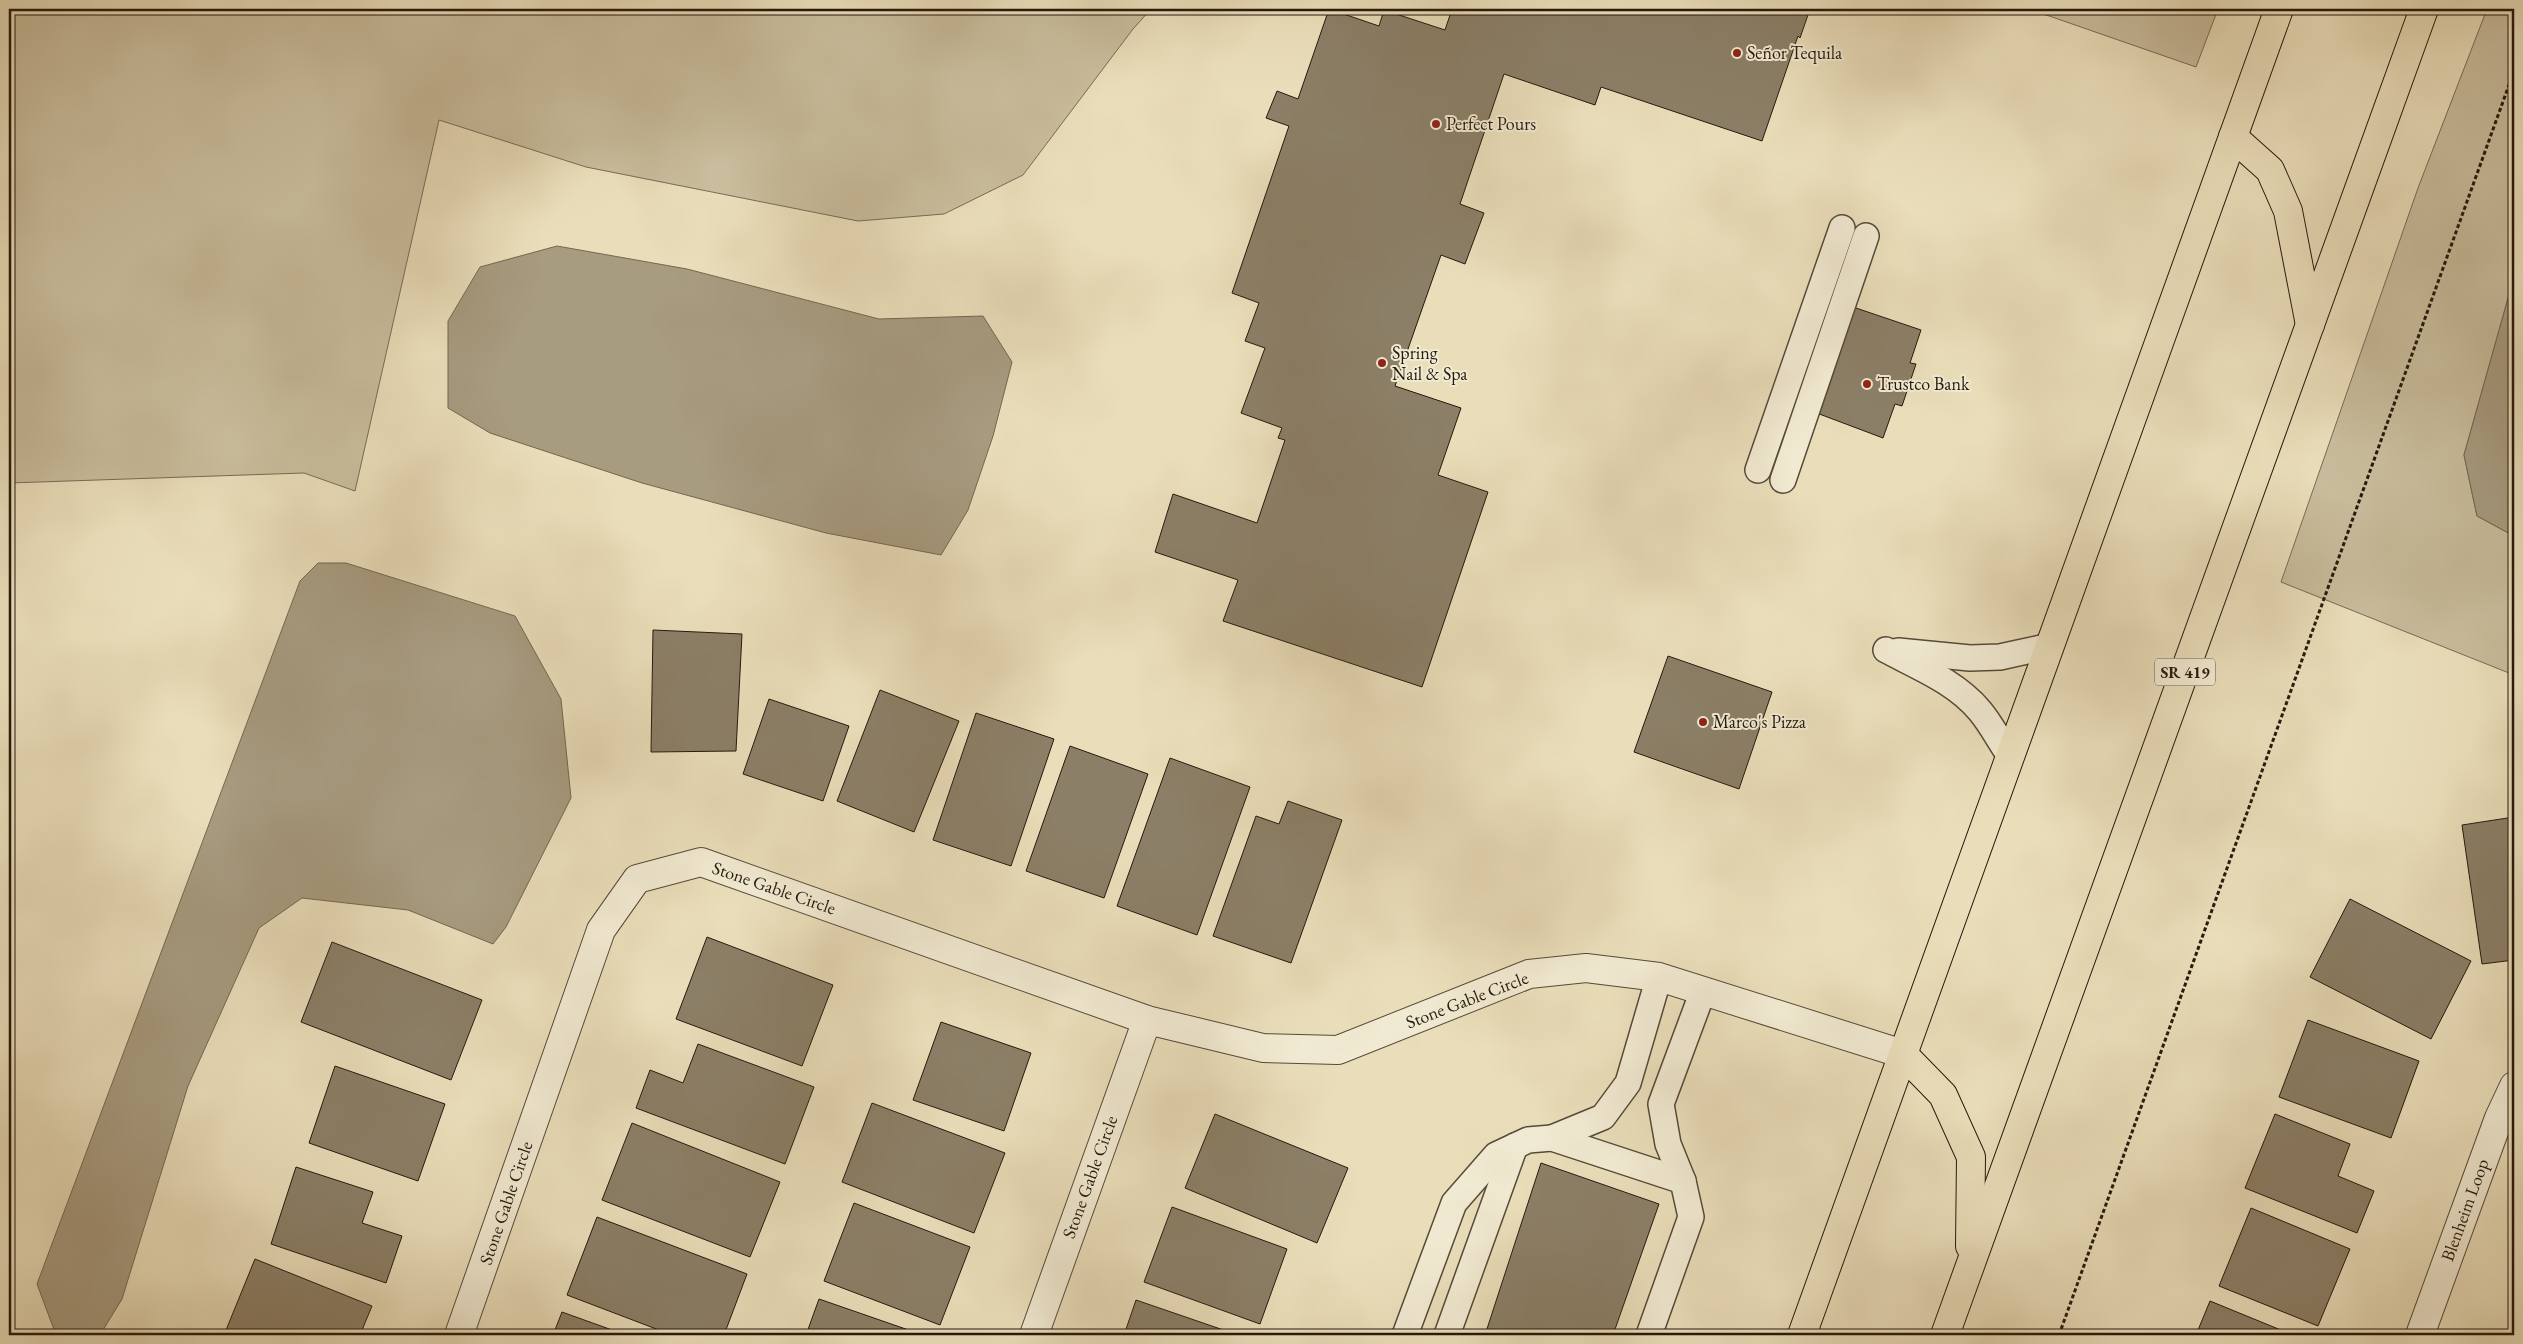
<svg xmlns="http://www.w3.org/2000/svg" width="2523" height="1344" viewBox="0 0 2523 1344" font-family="'EB Garamond',serif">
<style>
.green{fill:#c9bd9d;stroke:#776b56}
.water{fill:#a79b80;stroke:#736752}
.building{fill:#8b7f67;stroke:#25190e}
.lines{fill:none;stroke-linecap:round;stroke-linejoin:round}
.lane-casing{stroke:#564a39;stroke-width:28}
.street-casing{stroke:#564a39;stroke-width:30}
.primary-casing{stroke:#25190e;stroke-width:30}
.path{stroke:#25190e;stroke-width:3;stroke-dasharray:4 2.5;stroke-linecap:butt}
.lane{stroke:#f1ead2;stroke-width:25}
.street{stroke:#f1ead2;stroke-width:28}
.primary{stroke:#eadeba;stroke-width:28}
.poi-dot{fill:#8f2418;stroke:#f1ead2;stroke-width:2}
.labels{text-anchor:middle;stroke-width:4;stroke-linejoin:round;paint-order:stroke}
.shield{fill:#f1ead2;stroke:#625849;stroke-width:1}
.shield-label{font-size:16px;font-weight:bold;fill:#25190e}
.poi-label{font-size:18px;fill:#25190e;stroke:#f1ead2;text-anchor:start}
.street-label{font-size:18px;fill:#25190e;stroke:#f1ead2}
</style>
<rect width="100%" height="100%" fill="#eadeba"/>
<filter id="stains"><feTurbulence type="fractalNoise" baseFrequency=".004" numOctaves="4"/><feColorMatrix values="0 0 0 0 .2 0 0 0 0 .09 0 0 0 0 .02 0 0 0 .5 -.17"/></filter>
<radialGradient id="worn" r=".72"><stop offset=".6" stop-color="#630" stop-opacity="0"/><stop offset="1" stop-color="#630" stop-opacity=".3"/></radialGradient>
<g class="green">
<path d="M9 9H1151L1133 29 1023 175 944 214 858 221 586 167 439 120 355 491 304 473 9 483Z"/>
<path d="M2029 9H2218L2196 67Z"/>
<path d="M2487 9H2514V277L2464 455 2477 516 2514 536V675L2281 582 2418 188Z"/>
</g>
<g class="water">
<path d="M557 246 687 269 879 319 983 316 1012 362 993 436 968 510 941 555 826 533 642 483 490 433 448 408V321L480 267Z"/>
<path d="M2514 277V536L2477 516 2464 455Z"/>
<path d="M318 563H346L515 616 561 699 571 798 506 927 493 944 408 910 302 898 259 928 188 1086 122 1299 100 1335H56L37 1284 300 581Z"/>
</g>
<g class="building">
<path d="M1329 9 1379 26 1384 10 1445 30 1452 9H1810L1800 38 1798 36 1762 141 1601 87 1595 105 1504 74 1460 204 1484 213 1465 264 1441 255 1395 386 1461 408 1438 475 1488 492 1422 687 1223 621 1238 580 1155 552 1173 494 1257 523 1285 440 1278 438 1282 428 1241 413 1265 348 1245 341 1259 303 1232 293 1289 126 1266 118 1277 91 1298 99Z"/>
<path d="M1850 306 1921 330 1910 363 1916 364 1902 406 1895 404 1883 438 1814 412Z"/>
<path d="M653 630 742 634 736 751 651 752Z"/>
<path d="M1668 656 1772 692 1739 789 1634 752Z"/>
<path d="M880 690 959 721 914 832 837 801Z"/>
<path d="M769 699 849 726 823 801 743 774Z"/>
<path d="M976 713 1054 739 1011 866 933 840Z"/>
<path d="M1070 746 1148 774 1104 898 1026 871Z"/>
<path d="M1170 758 1250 787 1197 935 1117 906Z"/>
<path d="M1288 801 1342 820 1291 963 1213 936 1256 816 1279 824Z"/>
<path d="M2514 817V960L2482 964 2462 825Z"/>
<path d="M2350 899 2471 961 2431 1039 2310 977Z"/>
<path d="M707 937 833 985 802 1066 676 1019Z"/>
<path d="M332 942 482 1000 451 1080 301 1022Z"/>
<path d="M2308 1020 2419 1061 2391 1138 2279 1097Z"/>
<path d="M941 1022 1031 1053 1004 1131 913 1100Z"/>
<path d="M698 1044 814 1087 785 1164 636 1108 650 1070 683 1083Z"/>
<path d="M335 1066 445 1104 418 1181 309 1143Z"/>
<path d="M872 1103 1005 1153 974 1233 842 1182Z"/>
<path d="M1215 1114 1348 1168 1317 1243 1185 1188Z"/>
<path d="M2275 1114 2350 1144 2338 1176 2374 1191 2357 1233 2245 1188Z"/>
<path d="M632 1123 780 1182 750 1257 602 1200Z"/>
<path d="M1541 1163 1659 1204 1613 1335H1485Z"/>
<path d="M296 1167 373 1192 362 1223 402 1236 386 1283 271 1244Z"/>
<path d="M854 1203 970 1247 940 1325 824 1281Z"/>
<path d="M1172 1207 1287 1249 1260 1324 1144 1282Z"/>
<path d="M2251 1208 2350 1249 2318 1326 2219 1286Z"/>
<path d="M597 1217 747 1274 724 1335H672L567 1295Z"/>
<path d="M255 1259 372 1306 360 1335H224Z"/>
<path d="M819 1299 923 1335H806Z"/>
<path d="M1136 1300 1238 1335H1124Z"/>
<path d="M2210 1301 2293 1335H2196Z"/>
<path d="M562 1312 626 1335H553Z"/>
</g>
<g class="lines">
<g class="lane-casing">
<g id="lane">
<path d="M1758 470 1842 228"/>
<path d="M1783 480 1866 236"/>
<path d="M1886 650C1918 667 1956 682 1980 711 1991 724 2000 742 2010 756"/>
<path d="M1898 651 1970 658 2000 657 2050 646"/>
<path d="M1552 1138 1683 1181"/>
<path d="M1405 1335 1454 1203 1496 1155 1528 1140 1552 1138 1603 1117 1628 1083 1659 977"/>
<path d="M1447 1335 1515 1146"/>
<path d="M1649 1335 1691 1217 1683 1181 1668 1144 1661 1104 1703 991"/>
</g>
</g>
<g class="street-casing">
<g id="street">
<path d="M459 1335 601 930 637 879 701 862 1147 1020 1263 1048 1338 1050 1529 974 1586 968 1659 977 1903 1054"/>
<path d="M1034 1335 1147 1020"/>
<path d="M2420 1335 2499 1118 2514 1086"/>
</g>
</g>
<g class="primary-casing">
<g id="primary">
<path d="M2233 137 2270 170 2288 211 2310 325"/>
<path d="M1903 1054 1943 1095 1971 1157 1970 1246"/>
<path d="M1802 1335 2279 9"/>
<path d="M1945 1335 2424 9"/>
</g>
</g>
<path class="path" d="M2059 1335 2514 71"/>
<use href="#lane" class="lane"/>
<use href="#street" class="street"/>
<use href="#primary" class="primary"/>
</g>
<g class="poi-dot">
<circle cx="1737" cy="53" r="5"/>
<circle cx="1436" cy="124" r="5"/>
<circle cx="1382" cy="363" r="5"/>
<circle cx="1867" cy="384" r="5"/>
<circle cx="1703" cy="722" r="5"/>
</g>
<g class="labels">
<rect class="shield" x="2155" y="658.5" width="60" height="27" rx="4"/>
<g class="shield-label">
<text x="2185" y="678">SR 419</text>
</g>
<g class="poi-label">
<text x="1747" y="59">Señor Tequila</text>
<text x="1446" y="130">Perfect Pours</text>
<text x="1392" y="359">Spring<tspan x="1392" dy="21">Nail &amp; Spa</tspan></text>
<text x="1877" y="390">Trustco Bank</text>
<text x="1713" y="728">Marco's Pizza</text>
</g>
<g class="street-label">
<text transform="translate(774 888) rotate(19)" y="6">Stone Gable Circle</text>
<text transform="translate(1467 1000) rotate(-21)" y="6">Stone Gable Circle</text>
<text transform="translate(1090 1177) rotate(-70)" y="6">Stone Gable Circle</text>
<text transform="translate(506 1203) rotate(-71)" y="6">Stone Gable Circle</text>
<text transform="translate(2465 1210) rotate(-70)" y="6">Blenheim Loop</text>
</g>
</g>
<rect width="2523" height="1344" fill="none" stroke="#eadeba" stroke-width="30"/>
<rect x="10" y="10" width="2503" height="1324" fill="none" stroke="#25190e" stroke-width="2.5"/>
<rect x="15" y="15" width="2493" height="1314" fill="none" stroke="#25190e"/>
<rect width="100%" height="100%" filter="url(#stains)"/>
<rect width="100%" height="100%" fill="url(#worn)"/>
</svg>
